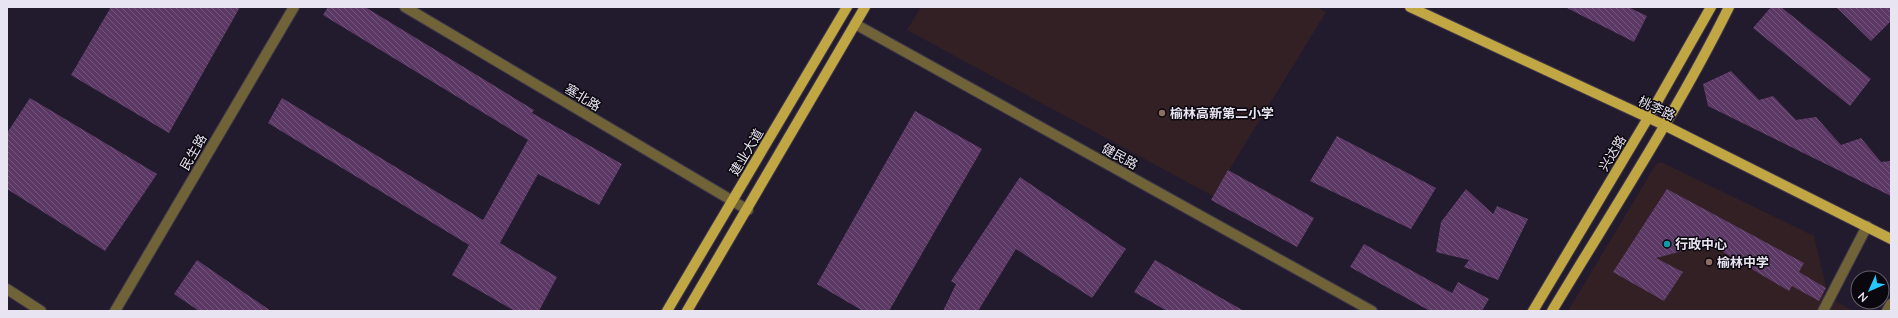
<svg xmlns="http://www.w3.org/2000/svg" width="1898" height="318" viewBox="0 0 1898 318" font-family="Lato,'Noto Sans SC',sans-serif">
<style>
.education{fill:#332024}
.building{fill:url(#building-back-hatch)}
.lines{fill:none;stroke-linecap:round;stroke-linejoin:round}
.minor-casing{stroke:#3e3749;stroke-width:12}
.major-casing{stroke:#3e3749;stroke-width:12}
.minor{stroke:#6f6337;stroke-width:10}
.major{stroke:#c1a644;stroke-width:10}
.education-dot{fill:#8d6e63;stroke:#0a070f;stroke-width:1.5}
.culture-dot{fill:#0f9aa8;stroke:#0a070f;stroke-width:1.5}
.labels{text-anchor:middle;stroke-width:3;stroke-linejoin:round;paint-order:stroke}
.street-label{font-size:13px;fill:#e8e4f1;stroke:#0a070f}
.poi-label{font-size:13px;font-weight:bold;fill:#e8e4f1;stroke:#0a070f;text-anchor:start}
</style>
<defs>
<pattern id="building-back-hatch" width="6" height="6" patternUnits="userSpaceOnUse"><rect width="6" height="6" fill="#5c3965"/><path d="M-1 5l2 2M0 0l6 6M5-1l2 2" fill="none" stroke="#73567c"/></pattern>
</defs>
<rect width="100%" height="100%" fill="#221b2e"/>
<g class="education">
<path d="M921 7H1317L1326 12 1213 196 907 30Z"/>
<path d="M1661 162 1814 236 1826 288 1823 294 1853 311H1568L1656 164Z"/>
</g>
<g class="building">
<path d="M111 7H240L169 133 71 75Z"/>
<path d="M328 7H365L534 110 532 113 622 164 599 205 538 174 500 243 557 277 539 311H515L452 275 469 245 268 123 282 98 483 220 528 140 323 15Z"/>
<path d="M1565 7H1628L1647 16 1634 42Z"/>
<path d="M1771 7H1781L1871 79 1850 106 1753 28Z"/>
<path d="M1836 7H1891V21L1871 41Z"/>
<path d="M1731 71 1759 100 1773 96 1796 120 1816 117 1841 145 1861 138 1881 162 1891 161V196L1708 106 1703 84Z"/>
<path d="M30 98 157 174 105 251 7 189V133Z"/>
<path d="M915 111 982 149 889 311H863L817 284Z"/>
<path d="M1337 136 1436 188 1411 229 1310 181Z"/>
<path d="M1228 170 1314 218 1297 247 1211 200Z"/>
<path d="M1020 177 1126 249 1092 298 1016 249 978 311H943L956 284 951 281Z"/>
<path d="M1466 189 1493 214 1497 206 1528 219 1498 280 1464 267 1469 260 1436 252 1441 222Z"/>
<path d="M1667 189 1804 263 1799 272 1826 288 1819 301 1792 286 1789 291 1706 242 1694 248 1656 258 1683 272 1664 301 1613 272Z"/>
<path d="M1364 244 1452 293 1458 282 1489 299 1482 311H1430L1350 267Z"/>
<path d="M197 260 271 311H199L174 294Z"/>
<path d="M1155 260 1244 311H1167L1134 292Z"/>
</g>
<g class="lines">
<g class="minor-casing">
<g id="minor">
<path d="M405 7 748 210"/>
<path d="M855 24 1372 311"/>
<path d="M7 289 41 311"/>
<path d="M115 311 294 7"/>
<path d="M1823 311 1867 226"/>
<path d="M1887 311 1891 304"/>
</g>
</g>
<g class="major-casing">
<g id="major">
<path d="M1410 7 1664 125 1891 239"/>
<path d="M667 311 847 7"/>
<path d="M687 311 865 7"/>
<path d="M1533 311 1648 118 1711 7"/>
<path d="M1552 311C1612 211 1677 112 1729 7"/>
</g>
</g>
<use href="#minor" class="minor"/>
<use href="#major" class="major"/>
</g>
<g class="education-dot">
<circle cx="1162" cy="113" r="4"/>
<circle cx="1709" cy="262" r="4"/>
</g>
<circle class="culture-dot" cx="1667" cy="244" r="4"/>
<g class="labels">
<g class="street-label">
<text transform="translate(583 97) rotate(31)" y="5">塞北路</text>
<text transform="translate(1657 108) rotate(25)" y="5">桃李路</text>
<text transform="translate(193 152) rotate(-60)" y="5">民生路</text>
<text transform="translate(746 152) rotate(-59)" y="5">建业大道</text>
<text transform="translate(1612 153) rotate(-59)" y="5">兴达路</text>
<text transform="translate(1120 156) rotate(29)" y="5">健民路</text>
</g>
<g class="poi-label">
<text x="1170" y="118">榆林高新第二小学</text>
<text x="1675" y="249">行政中心</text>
<text x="1717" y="267">榆林中学</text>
</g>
</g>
<rect width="1898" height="318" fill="none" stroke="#e8e4f1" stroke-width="16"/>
<g transform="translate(1870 290) rotate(225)"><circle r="19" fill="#0a070f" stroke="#635f69"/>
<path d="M0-3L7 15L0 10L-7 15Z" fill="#25c9fe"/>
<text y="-6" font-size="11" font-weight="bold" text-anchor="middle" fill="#e8e4f1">N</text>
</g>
</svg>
